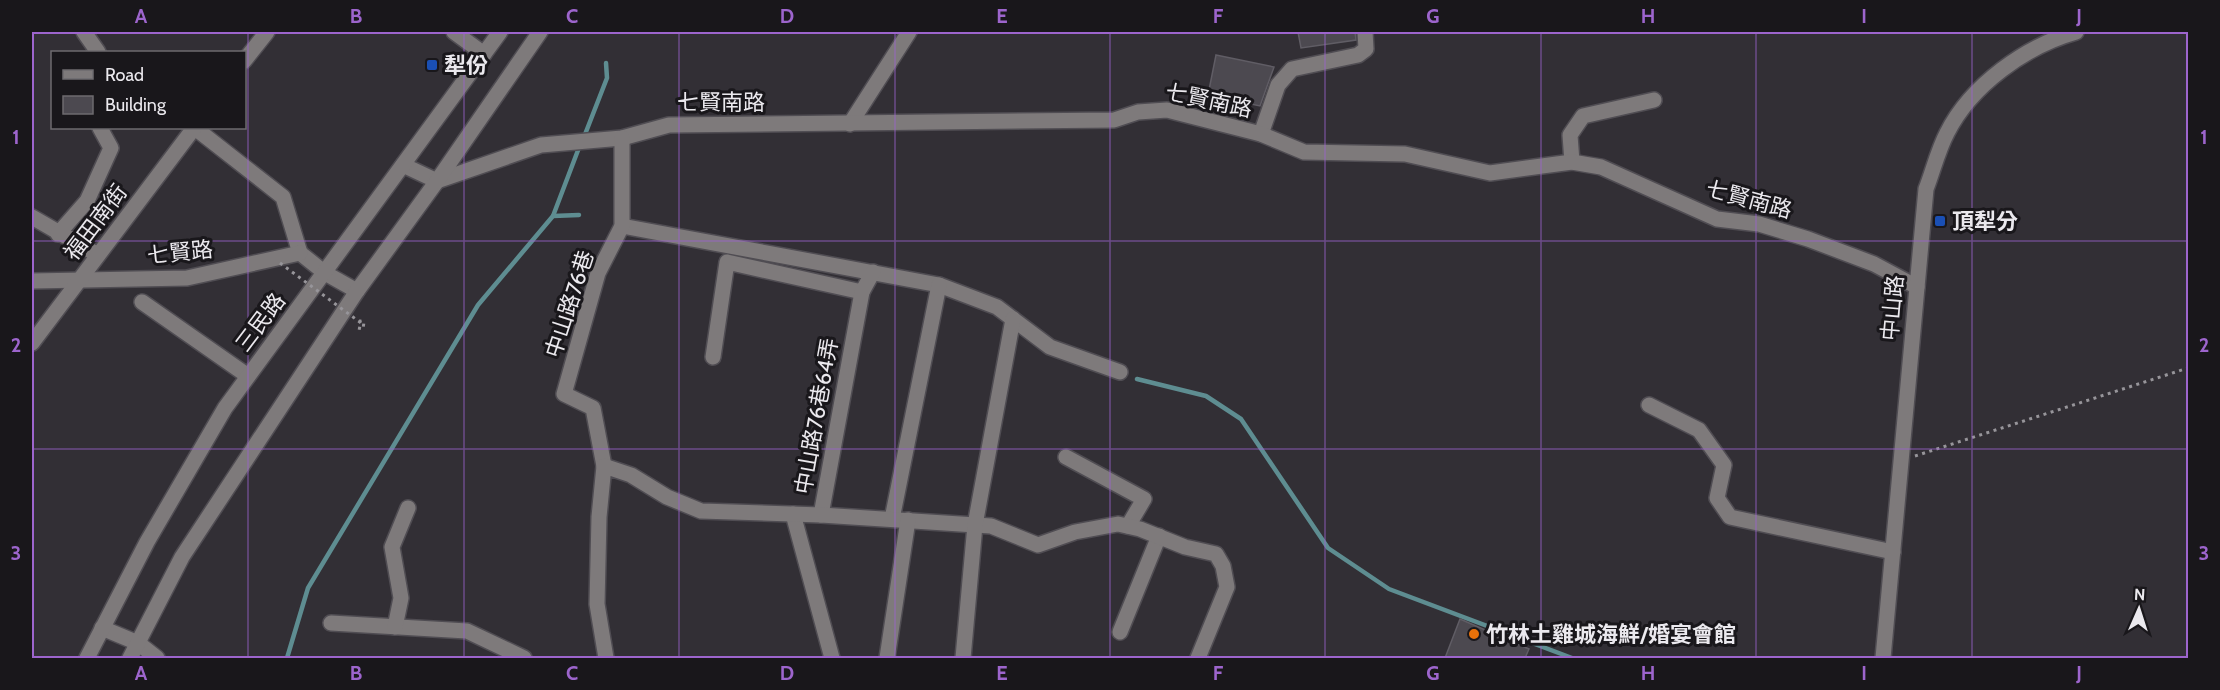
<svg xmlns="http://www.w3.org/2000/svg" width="2220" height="690" viewBox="0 0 2220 690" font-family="Cabin,'Noto Sans TC',sans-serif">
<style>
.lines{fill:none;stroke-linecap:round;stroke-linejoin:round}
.stream{stroke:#5e8d91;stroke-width:4.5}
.building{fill:#4c4950;stroke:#605d65;stroke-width:1.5}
.minor-casing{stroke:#504d53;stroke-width:18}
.path{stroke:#97959a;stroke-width:3;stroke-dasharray:3 4.5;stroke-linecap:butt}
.minor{stroke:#7e7a7b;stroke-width:15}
.path-bridge{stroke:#97959a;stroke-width:3;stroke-dasharray:3 4.5;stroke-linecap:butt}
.grid{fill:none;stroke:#9d65cd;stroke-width:1.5;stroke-opacity:0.55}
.transit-dot{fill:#1a4fb4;stroke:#19171b;stroke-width:2}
.food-dot{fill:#e8710a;stroke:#19171b;stroke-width:2}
.labels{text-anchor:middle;stroke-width:6;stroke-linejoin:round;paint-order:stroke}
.poi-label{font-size:22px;font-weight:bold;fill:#ebe9ee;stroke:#19171b;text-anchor:start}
.street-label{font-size:22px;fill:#ebe9ee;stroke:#19171b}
.neatline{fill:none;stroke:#9d65cd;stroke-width:2}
.grid-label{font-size:20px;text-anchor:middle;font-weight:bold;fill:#9d65cd}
</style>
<rect width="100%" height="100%" fill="#322f35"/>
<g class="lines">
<g class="stream">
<path d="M584 137 607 78 606 63"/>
<path d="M553 216 580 145"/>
<path d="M1137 379 1206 396 1241 419 1328 548 1389 589 1572 658"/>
<path d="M287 658 308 588 478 305 553 216 579 215"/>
</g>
</g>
<g class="building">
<path d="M1298 32H1355L1356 40 1301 48Z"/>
<path d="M1216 55 1274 67 1260 106 1208 95Z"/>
<path d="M1460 619 1529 649 1525 658H1445Z"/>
</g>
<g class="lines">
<g class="minor-casing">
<g id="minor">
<path d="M84 32 98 52"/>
<path d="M454 32 484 54"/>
<path d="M244 61 267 32"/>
<path d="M850 124 909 32"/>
<path d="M195 128 283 197 300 253"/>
<path d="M1261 134 1278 85 1292 69 1358 55 1366 49 1365 32"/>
<path d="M1572 162 1570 135 1583 116 1654 100"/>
<path d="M403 165 437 181 541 145 622 138 669 125 1114 120 1138 112 1167 110 1261 134 1304 152 1405 154 1490 173 1572 162 1601 167 1717 219 1759 224 1808 239 1874 264 1917 287"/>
<path d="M32 217 98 255"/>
<path d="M622 226 939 285 997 307 1050 347 1120 372"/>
<path d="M58 234 87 201 111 148 100 128"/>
<path d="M300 253 325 273 357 291"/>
<path d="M32 281 187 278 300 253"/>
<path d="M142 302 248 376"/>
<path d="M32 343 194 128"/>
<path d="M713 357 727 262 862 292"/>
<path d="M1649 405 1699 430 1724 465 1717 498 1730 517 1893 552"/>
<path d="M1066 457 1144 499 1128 526"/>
<path d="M604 466 593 408 564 394 598 273 622 226V138"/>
<path d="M793 514 832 658"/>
<path d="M821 515 862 292 873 272"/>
<path d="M892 519 939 285"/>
<path d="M331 623 467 631 524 658"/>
<path d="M395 627 401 598 392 547 408 508"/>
<path d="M102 628 138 643 157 658"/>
<path d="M1120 632 1159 536"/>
<path d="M87 658 147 542 225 408 500 32"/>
<path d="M130 658 182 557 357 291 437 181 540 32"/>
<path d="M606 658 597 604 599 517 604 466 631 475 667 497 701 511 821 515 991 526 1038 545 1075 532 1118 524 1140 529 1185 547 1216 554 1223 566 1227 587 1198 658"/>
<path d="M887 658 908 520"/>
<path d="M963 658 975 525 1013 319"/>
<path d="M1883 658 1926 189C1933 171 1938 150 1947 133 1971 85 2026 46 2076 32"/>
</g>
</g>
<g class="path">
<path d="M358 328 363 329 364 322 360 321 361 327"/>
<path d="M1915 456 2188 368"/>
</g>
<use href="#minor" class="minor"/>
<path class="path-bridge" d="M280 263 361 323"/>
</g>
<path class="grid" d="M248 32V658M464 32V658M679 32V658M895 32V658M1110 32V658M1325 32V658M1541 32V658M1756 32V658M1972 32V658M32 241H2188M32 449H2188"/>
<g class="transit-dot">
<rect x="426" y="59" width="12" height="12" rx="3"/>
<rect x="1934" y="215" width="12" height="12" rx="3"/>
</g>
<circle class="food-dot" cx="1474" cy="634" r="6"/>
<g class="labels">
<g class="poi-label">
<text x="444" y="73">犁份</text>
<text x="1952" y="229">頂犁分</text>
<text x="1486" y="642">竹林土雞城海鮮/婚宴會館</text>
</g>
<g class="street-label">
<text transform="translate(1209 100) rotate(12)" y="8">七賢南路</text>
<text x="721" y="110">七賢南路</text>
<text transform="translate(1749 199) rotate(15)" y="8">七賢南路</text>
<text transform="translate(95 222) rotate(-53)" y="8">福田南街</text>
<text transform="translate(180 252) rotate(-6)" y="8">七賢路</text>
<text transform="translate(569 304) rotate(-72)" y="8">中山路76巷</text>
<text transform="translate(1892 308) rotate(-85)" y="8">中山路</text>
<text transform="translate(260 322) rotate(-53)" y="8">三民路</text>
<text transform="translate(816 416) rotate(-80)" y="8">中山路76巷64弄</text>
</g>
</g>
<rect width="2220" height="690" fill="none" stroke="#19171b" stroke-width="66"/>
<rect x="51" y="51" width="195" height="78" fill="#19171b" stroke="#6d6b6f" stroke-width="1.5"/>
<rect x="63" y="70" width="30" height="9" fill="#7e7a7b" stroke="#6d6b6f" stroke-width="1.5"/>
<text x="105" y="81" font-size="18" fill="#ebe9ee">Road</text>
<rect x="63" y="96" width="30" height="18" fill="#4c4950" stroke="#6d6b6f" stroke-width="1.5"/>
<text x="105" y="111" font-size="18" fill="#ebe9ee">Building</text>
<g transform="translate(2139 609) rotate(3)" stroke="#19171b" stroke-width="4.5" paint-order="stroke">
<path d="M0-4.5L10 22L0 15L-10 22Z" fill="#ebe9ee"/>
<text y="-9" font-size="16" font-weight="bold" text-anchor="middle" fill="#ebe9ee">N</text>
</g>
<rect x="33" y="33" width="2154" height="624" class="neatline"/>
<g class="grid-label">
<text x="141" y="23">A</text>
<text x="356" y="23">B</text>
<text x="572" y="23">C</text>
<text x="787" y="23">D</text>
<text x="1002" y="23">E</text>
<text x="1218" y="23">F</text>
<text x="1433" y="23">G</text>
<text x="1648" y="23">H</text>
<text x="1864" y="23">I</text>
<text x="2079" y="23">J</text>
<text x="16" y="144">1</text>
<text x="2204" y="144">1</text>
<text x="16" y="352">2</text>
<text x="2204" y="352">2</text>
<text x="16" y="560">3</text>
<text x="2204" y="560">3</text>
<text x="141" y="680">A</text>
<text x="356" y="680">B</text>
<text x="572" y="680">C</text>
<text x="787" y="680">D</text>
<text x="1002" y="680">E</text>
<text x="1218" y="680">F</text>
<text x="1433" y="680">G</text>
<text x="1648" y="680">H</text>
<text x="1864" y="680">I</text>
<text x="2079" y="680">J</text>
</g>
</svg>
